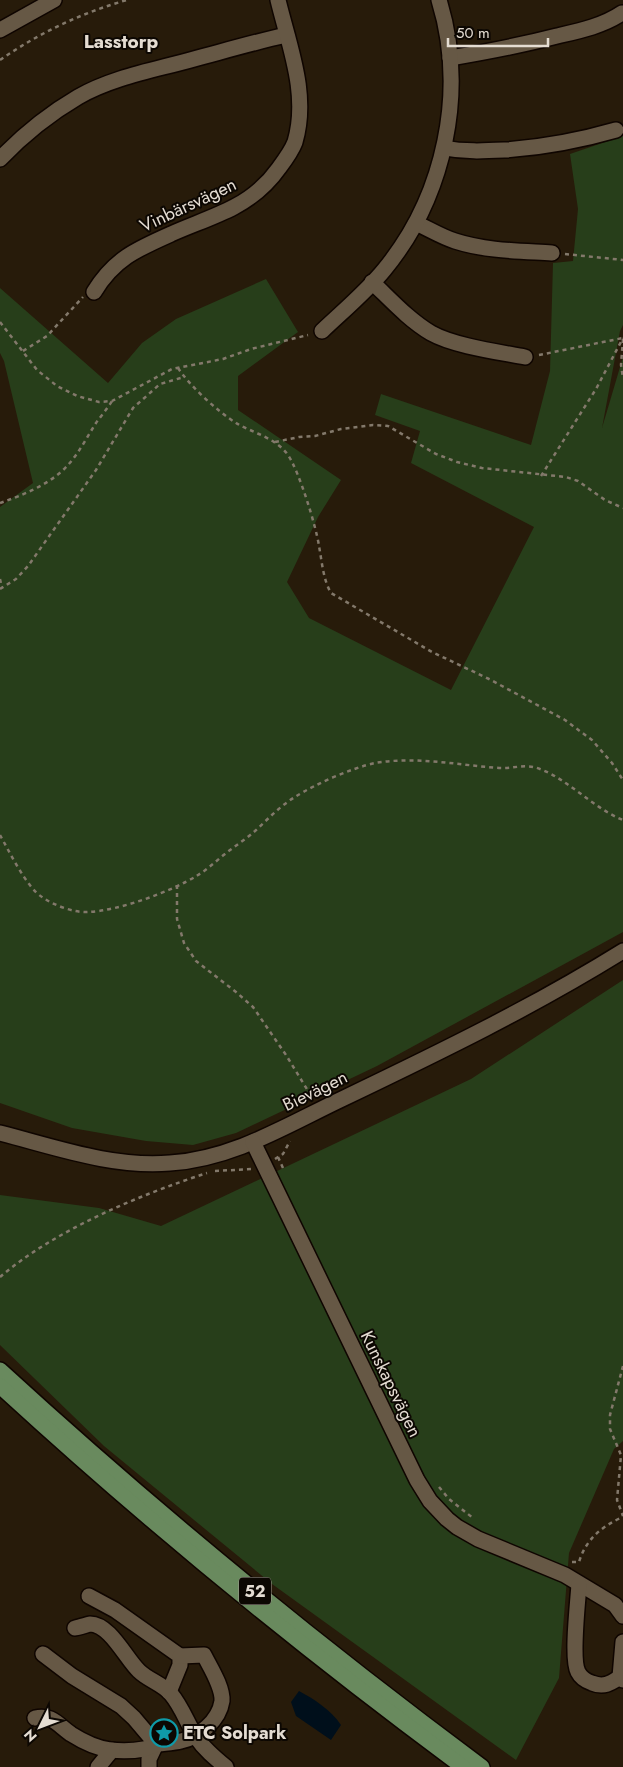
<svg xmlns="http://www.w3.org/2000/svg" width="623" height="1767" viewBox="0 0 623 1767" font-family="Jost,sans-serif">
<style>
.green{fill:#273e1a}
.water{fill:#000f1b}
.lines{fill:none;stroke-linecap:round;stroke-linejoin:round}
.minor-casing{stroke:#0f0500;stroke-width:18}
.major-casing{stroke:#0f0500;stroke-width:18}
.path{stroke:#83796b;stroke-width:2.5;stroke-dasharray:4 4;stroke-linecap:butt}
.minor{stroke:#665845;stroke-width:15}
.major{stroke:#698a5e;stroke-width:15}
.labels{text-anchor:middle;stroke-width:4;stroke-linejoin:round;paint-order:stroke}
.shield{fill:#0c0702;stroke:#a39c94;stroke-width:1}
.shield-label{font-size:16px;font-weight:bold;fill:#e4dcd2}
.street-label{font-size:18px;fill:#e4dcd2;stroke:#0c0702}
.poi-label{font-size:18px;font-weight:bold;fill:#e4dcd2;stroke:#0c0702;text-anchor:start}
.neighbourhood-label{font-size:19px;font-weight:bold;fill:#e4dcd2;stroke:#0c0702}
</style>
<rect width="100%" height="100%" fill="#271b0a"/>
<g class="green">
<path d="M623 129V325L620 331 602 428 623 357V932L377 1066 236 1133 193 1145 146 1141 72 1128 0 1103V507L33 483 4 361 0 353V288L108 383 142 343 176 319 266 279 298 332 238 376V410L341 480 318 517 287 582 309 618 451 690 534 527 411 463 420 431 375 415 381 394 531 445 550 371 553 263 573 261 578 209 570 154 614 139Z"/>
<path d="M623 980V1441L614 1449 569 1553 559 1678 516 1760 272 1584 104 1446 0 1345V1195L99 1208 161 1226 471 1079Z"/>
</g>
<path class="water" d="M299 1691C314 1699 331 1710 341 1725L331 1740 296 1716 291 1702Z"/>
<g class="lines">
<g class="minor-casing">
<g id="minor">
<path d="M0 30 54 0"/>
<path d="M450 58C486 52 522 45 557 36 579 31 603 26 622 13"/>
<path d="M444 148C465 152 484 151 506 150 545 147 578 141 616 130"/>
<path d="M0 159C23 135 49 114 78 97 113 77 155 70 194 59 224 51 255 42 286 35"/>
<path d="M416 223C429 229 442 237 455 241 486 251 520 251 552 253"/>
<path d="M372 282C391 300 409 320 431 333 454 346 499 352 525 357"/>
<path d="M94 292C114 259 137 249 171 234 191 225 215 217 234 207 253 197 267 185 279 168 285 160 292 150 295 142 309 94 289 46 278 0"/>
<path d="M322 331C343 311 366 292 384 270 445 196 467 91 439 0"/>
<path d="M0 1133C55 1147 113 1168 170 1163 233 1159 287 1125 342 1099 438 1053 533 1007 623 951"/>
<path d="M253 1142 417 1480 430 1501 447 1519 457 1527 478 1539 565 1575 615 1605 623 1616"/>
<path d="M579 1584C578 1601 571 1659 578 1672 581 1678 586 1681 592 1683 604 1688 611 1683 620 1677"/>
<path d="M89 1596 115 1610 180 1656V1665L169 1692"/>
<path d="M75 1628C80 1627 86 1625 90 1624 110 1624 126 1659 139 1671 148 1680 163 1684 171 1694 182 1707 187 1723 196 1737 204 1749 215 1758 226 1767"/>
<path d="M623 1642 620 1677 623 1680"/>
<path d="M43 1654 72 1676 121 1706 134 1718 156 1744 149 1759V1767"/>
<path d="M35 1718C52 1714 58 1725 71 1734 82 1741 97 1748 110 1750 120 1751 133 1751 144 1749 149 1748 153 1745 158 1744 166 1743 173 1743 181 1741 199 1737 219 1721 222 1701 223 1687 210 1667 204 1655L180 1656"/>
<path d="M98 1767 112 1750"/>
</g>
</g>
<g class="major-casing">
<g id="major">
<path d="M0 1370C154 1511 315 1643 482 1767"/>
<path d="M0 1386C147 1521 302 1648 463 1767"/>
</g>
</g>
<g class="path">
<path d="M0 60C39 33 81 13 127 0"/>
<path d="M565 254 623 260"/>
<path d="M0 322 37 370 57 386 77 396 99 402 112 401 172 369 223 359 251 349 308 335"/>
<path d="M623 339 621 365 623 378"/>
<path d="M23 351 47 336 83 297"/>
<path d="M539 355 623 338"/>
<path d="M178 368C190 386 217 411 236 423 253 433 276 438 288 455 299 471 316 526 319 546 322 562 323 579 331 593L432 652 489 679 565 720 592 740 612 763 623 780"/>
<path d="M275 442 299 437 315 436 341 429 373 425 388 426 436 454 457 462 482 468 566 477 578 481 605 500 623 508"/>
<path d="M541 476 596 389 623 338"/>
<path d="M0 503C23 495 51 484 68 465 79 453 87 437 96 423 101 416 107 409 112 401"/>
<path d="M0 579 2 588"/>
<path d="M0 589 16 579 28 566 96 470 133 408 160 384 184 377"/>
<path d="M0 835C9 851 27 888 42 897 53 905 74 913 88 912 118 911 173 891 198 875 208 869 216 861 225 854 235 846 246 839 255 831 268 819 280 806 295 797 315 784 352 768 375 763 417 756 457 765 499 768 513 769 526 763 540 769 569 780 593 808 623 820"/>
<path d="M177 885V919L184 943 196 961 236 992 253 1007 286 1055 313 1099"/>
<path d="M278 1157 283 1168"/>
<path d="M275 1159 283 1154 290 1141"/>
<path d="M215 1171 252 1169"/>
<path d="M0 1277C55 1230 139 1195 207 1173"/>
<path d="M623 1366 610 1415V1429L621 1455 617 1500 623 1516"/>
<path d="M439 1487 449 1499 473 1518"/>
<path d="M572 1562H579C586 1539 602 1526 623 1517"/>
</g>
<use href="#minor" class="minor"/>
<use href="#major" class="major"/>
</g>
<defs>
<g id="sight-ring" transform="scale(1.4375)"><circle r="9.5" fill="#0c0702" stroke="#0f9aa8" stroke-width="1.5"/><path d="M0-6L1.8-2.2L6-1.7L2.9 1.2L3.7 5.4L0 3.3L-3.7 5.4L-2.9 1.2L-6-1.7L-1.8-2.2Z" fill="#0f9aa8"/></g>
</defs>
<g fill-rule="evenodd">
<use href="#sight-ring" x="164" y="1733"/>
</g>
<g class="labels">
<rect class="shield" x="239" y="1577.5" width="32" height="27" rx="4"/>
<g class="shield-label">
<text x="255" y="1597">52</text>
</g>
<g class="street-label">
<text transform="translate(188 205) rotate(-25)" y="6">Vinbärsvägen</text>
<text transform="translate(315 1091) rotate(-26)" y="6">Bievägen</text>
<text transform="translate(391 1384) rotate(64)" y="6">Kunskapsvägen</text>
</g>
<g class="poi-label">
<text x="183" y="1739">ETC Solpark</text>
</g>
<g class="neighbourhood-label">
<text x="121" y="48">Lasstorp</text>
</g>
</g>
<g transform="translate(40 1727) rotate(228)" stroke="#0c0702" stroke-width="4" paint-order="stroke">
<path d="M0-4L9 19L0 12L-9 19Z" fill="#e4dcd2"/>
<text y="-8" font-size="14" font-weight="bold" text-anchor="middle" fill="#e4dcd2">N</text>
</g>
<path d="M448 38v8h100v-8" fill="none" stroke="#e4dcd2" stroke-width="2.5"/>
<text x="456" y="38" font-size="15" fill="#e4dcd2" stroke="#0c0702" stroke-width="4" paint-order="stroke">50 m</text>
</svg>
